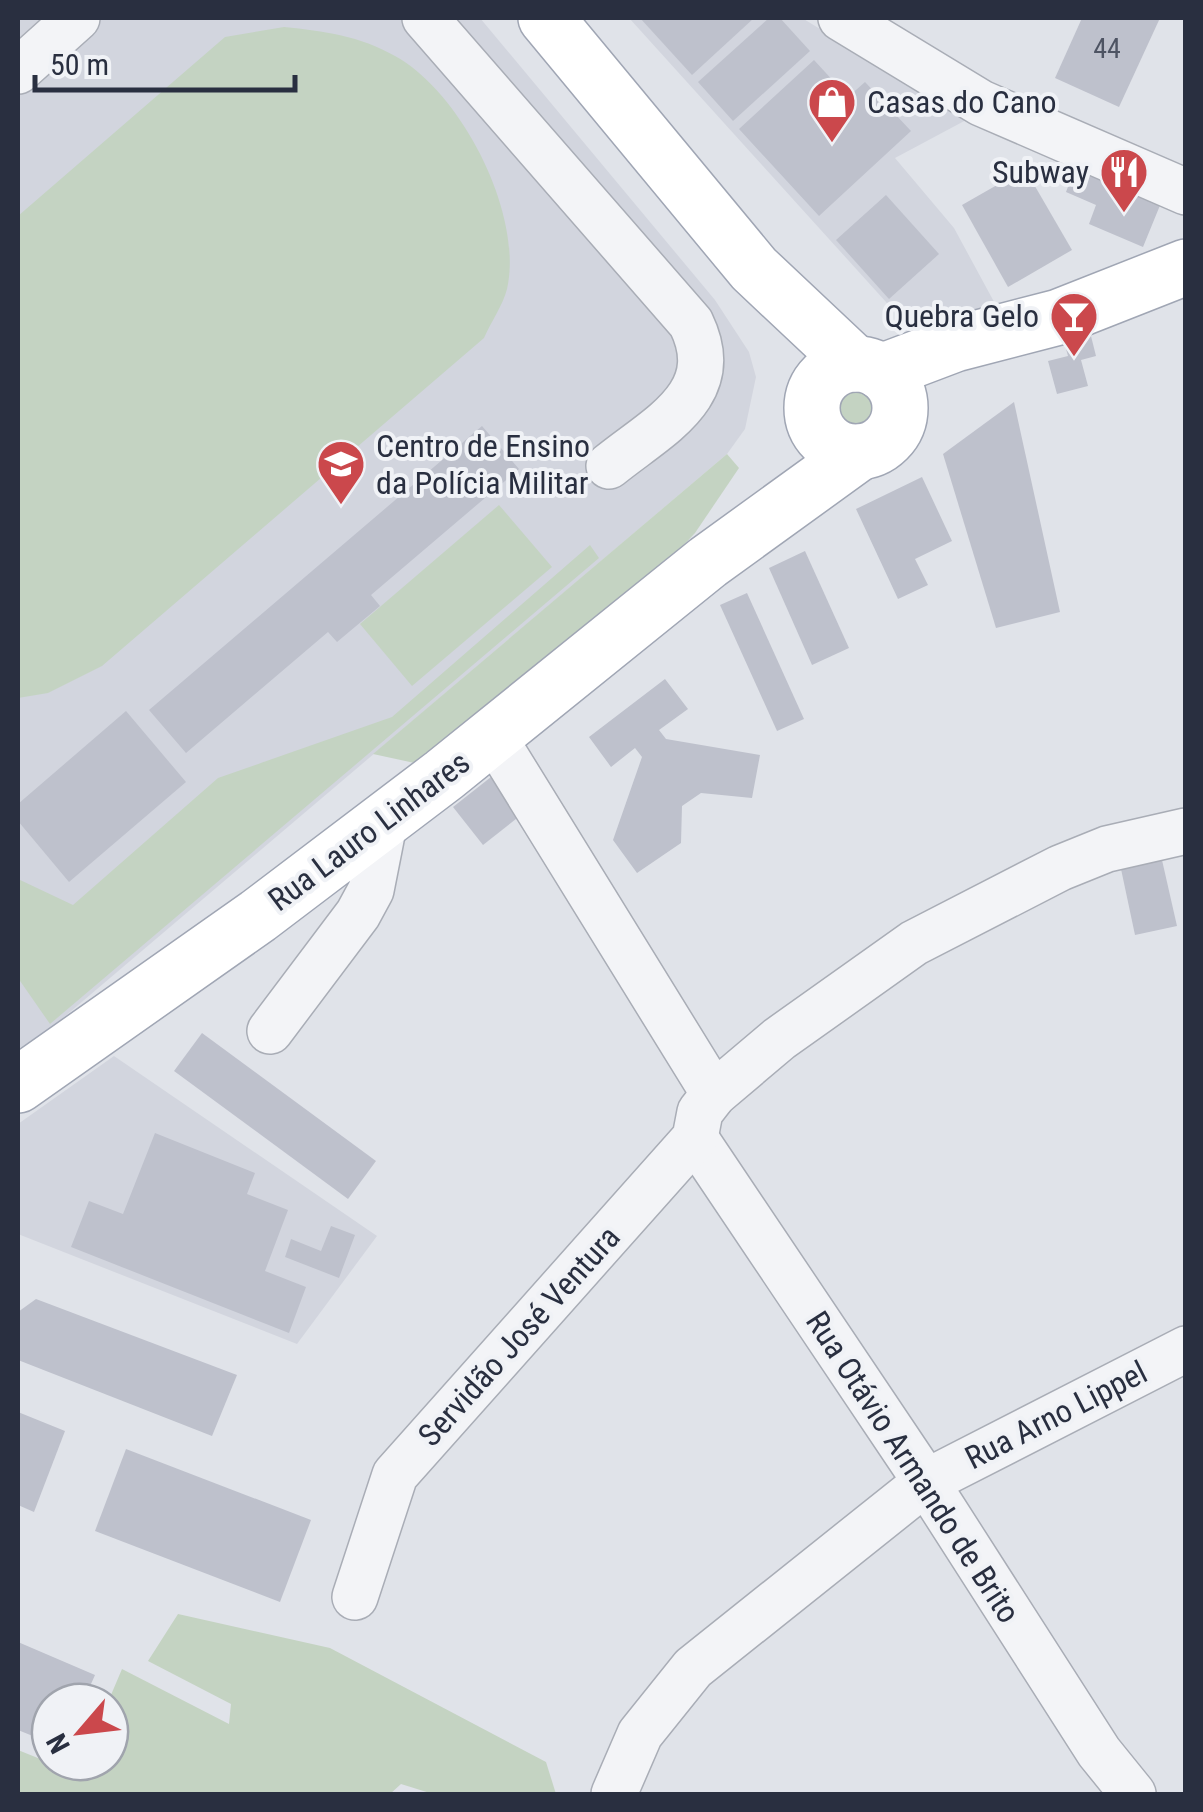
<svg xmlns="http://www.w3.org/2000/svg" width="1203" height="1812" viewBox="0 0 1203 1812" font-family="'Roboto Condensed',sans-serif">
<style>
.built{fill:#d2d5de}
.green{fill:#c4d3c2}
.building{fill:#bec1cc}
.lines{fill:none;stroke-linecap:round;stroke-linejoin:round}
.minor-casing{stroke:#a9adb6;stroke-width:48}
.major-casing{stroke:#a0a6b4;stroke-width:58}
.minor{stroke:#f3f4f7;stroke-width:45}
.major{stroke:#fff;stroke-width:55}
.labels{text-anchor:middle;stroke-width:8;stroke-linejoin:round;paint-order:stroke}
.number-label{font-size:28px;fill:#4e5463}
.poi-label{font-size:32px;fill:#292f40;stroke:#f0f2f6;text-anchor:start}
.street-label{font-size:32px;fill:#292f40;stroke:#f0f2f6}
</style>
<rect width="100%" height="100%" fill="#e0e3e9"/>
<g class="built">
<path d="M18 18H480L715 300 749 352 756 377 745 429 727 454 50 1029 18 1049Z"/>
<path d="M802 18 968 119 895 158 954 228 999 311 905 323 630 19Z"/>
<path d="M114 1056 377 1236 297 1344 18 1234V1124Z"/>
</g>
<g class="green">
<path d="M284 27C324 31 360 36 395 56 461 92 524 214 507 289 503 305 491 322 484 338L102 666 48 693 18 698V216L225 37Z"/>
<circle cx="856" cy="410" r="26"/>
<path d="M727 454 739 468 695 533 626 607 433 767 373 754Z"/>
<path d="M499 505 552 567 412 686 360 624Z"/>
<path d="M590 545 599 558 50 1024 18 978V879L73 905 218 778 392 717Z"/>
<path d="M178 1614 330 1648 546 1762 556 1794H433L401 1784 390 1794H18V1750L75 1773 81 1762H110L108 1702 122 1669 229 1724 231 1704 148 1661Z"/>
</g>
<g class="building">
<path d="M640 18H754L692 75Z"/>
<path d="M769 18H780L810 51 733 121 698 82Z"/>
<path d="M1082 18H1160L1119 107 1055 78Z"/>
<path d="M814 60 848 97 865 82 911 131 819 216 739 129Z"/>
<path d="M1077 163 1163 198 1143 247 1089 224 1096 205 1066 192Z"/>
<path d="M1025 169 1072 250 1008 287 962 205Z"/>
<path d="M886 195 939 254 889 299 836 240Z"/>
<path d="M1088 324 1096 356 1081 360 1088 386 1057 394 1048 361 1068 356 1061 331Z"/>
<path d="M1014 402 1060 612 996 628 943 454Z"/>
<path d="M482 426 519 469 371 595 380 606 337 642 328 632 186 753 149 710Z"/>
<path d="M922 477 952 541 915 559 928 585 898 599 856 509Z"/>
<path d="M805 551 849 648 812 665 769 568Z"/>
<path d="M747 593 804 719 777 731 720 605Z"/>
<path d="M665 679 688 709 659 730 666 739 760 755 752 798 701 793 682 806 681 843 637 873 613 840 642 757 635 748 611 767 589 737Z"/>
<path d="M126 711 186 782 69 882 18 821V804Z"/>
<path d="M491 777 521 815 483 845 453 807Z"/>
<path d="M1162 860 1177 926 1135 935 1121 869Z"/>
<path d="M202 1033 376 1161 348 1199 174 1071Z"/>
<path d="M155 1133 255 1173 247 1194 288 1210 265 1271 306 1287 289 1333 71 1247 89 1201 123 1214Z"/>
<path d="M331 1226 355 1235 339 1278 285 1257 291 1239 321 1251Z"/>
<path d="M36 1299 237 1375 212 1436 18 1360V1312Z"/>
<path d="M18 1412 65 1431 34 1512 18 1505Z"/>
<path d="M126 1449 311 1520 280 1602 95 1531Z"/>
<path d="M18 1642 95 1675 83 1702H50V1743L18 1730Z"/>
</g>
<g class="lines">
<g class="minor-casing">
<g id="minor">
<path d="M425 18 691 323C726 395 658 426 609 466"/>
<path d="M841 18 981 103 1186 192"/>
<path d="M18 71 77 18"/>
<path d="M493 736 714 1094"/>
<path d="M270 1031 358 914 371 890 385 819"/>
<path d="M695 1138 926 1482 1099 1752 1133 1794"/>
<path d="M355 1597 395 1475 695 1138 700 1112 714 1094 779 1039 914 943 1060 868 1107 849 1186 831"/>
<path d="M614 1794 640 1734 693 1668 926 1482 1186 1349"/>
</g>
</g>
<g class="major-casing">
<g id="major">
<path d="M546 18 754 269 855 364"/>
<circle cx="856" cy="408" r="44"/>
<path d="M881 372 955 344 1059 317 1186 267"/>
<path d="M18 1085 258 916 444 775 708 562 860 452"/>
</g>
</g>
<use href="#minor" class="minor"/>
<use href="#major" class="major"/>
</g>
<defs>
<g id="shop-pin" transform="scale(2.5)"><path d="M0 17L-7.5 6A9.5 9.5 0 1 1 7.5 6Z" fill="#cb484c" stroke="#f0f2f6"/><path d="M-5-2.5h2.3a2.7 3.5 0 0 1 5.4 0H5L5.5 6h-11ZM-1.5-2.5h3a1.5 2.3 0 0 0-3 0Z" fill="#fff"/></g>
<g id="restaurant-pin" transform="scale(2.5)"><path d="M0 17L-7.5 6A9.5 9.5 0 1 1 7.5 6Z" fill="#cb484c" stroke="#f0f2f6"/><path d="M-5-6h1v4h1v-4h1v4h1v-4h1v5L-1.5 .5V6h-2V.5L-5-1ZM5-6V6H3V1.5H1.5Q1.5-4 5-6Z" fill="#fff"/></g>
<g id="bar-pin" transform="scale(2.5)"><path d="M0 17L-7.5 6A9.5 9.5 0 1 1 7.5 6Z" fill="#cb484c" stroke="#f0f2f6"/><path d="M-6-5H6L.8 .8V4.5H3.5V6h-7V4.5H-.8V.8Z" fill="#fff"/></g>
<g id="university-pin" transform="scale(2.5)"><path d="M0 17L-7.5 6A9.5 9.5 0 1 1 7.5 6Z" fill="#cb484c" stroke="#f0f2f6"/><path d="M0-5L7-2L0 1L-7-2ZM-4 1L0 2.5L4 1V4Q0 6-4 4Z" fill="#fff"/></g>
</defs>
<g fill-rule="evenodd">
<use href="#shop-pin" x="832" y="102"/>
<use href="#restaurant-pin" x="1124" y="172"/>
<use href="#bar-pin" x="1074" y="316"/>
<use href="#university-pin" x="341" y="464"/>
</g>
<g class="labels">
<g class="number-label">
<text x="1107" y="58">44</text>
</g>
<g class="poi-label">
<text x="867" y="113">Casas do Cano</text>
<text x="1089" y="183" text-anchor="end">Subway</text>
<text x="1039" y="327" text-anchor="end">Quebra Gelo</text>
<text x="376" y="457">Centro de Ensino<tspan x="376" dy="37">da Polícia Militar</tspan></text>
</g>
<g class="street-label">
<text transform="translate(369 831) rotate(-37)" y="11">Rua Lauro Linhares</text>
<text transform="translate(519 1336) rotate(-48)" y="11">Servidão José Ventura</text>
<text transform="translate(1056 1415) rotate(-27)" y="11">Rua Arno Lippel</text>
<text transform="translate(913 1467) rotate(57)" y="11">Rua Otávio Armando de Brito</text>
</g>
</g>
<rect width="1203" height="1812" fill="none" stroke="#292f40" stroke-width="40"/>
<g transform="translate(80 1732) rotate(242)"><circle r="48" fill="#f0f2f6" stroke="#a0a4ad" stroke-width="2.5"/>
<path d="M0-8L18 38L0 25L-18 38Z" fill="#cb484c"/>
<text y="-15" font-size="28" font-weight="bold" text-anchor="middle" fill="#292f40">N</text>
</g>
<path d="M35 75v15h260v-15" fill="none" stroke="#292f40" stroke-width="5"/>
<text x="50" y="75" font-size="30" fill="#292f40" stroke="#f0f2f6" stroke-width="8" paint-order="stroke">50 m</text>
</svg>
